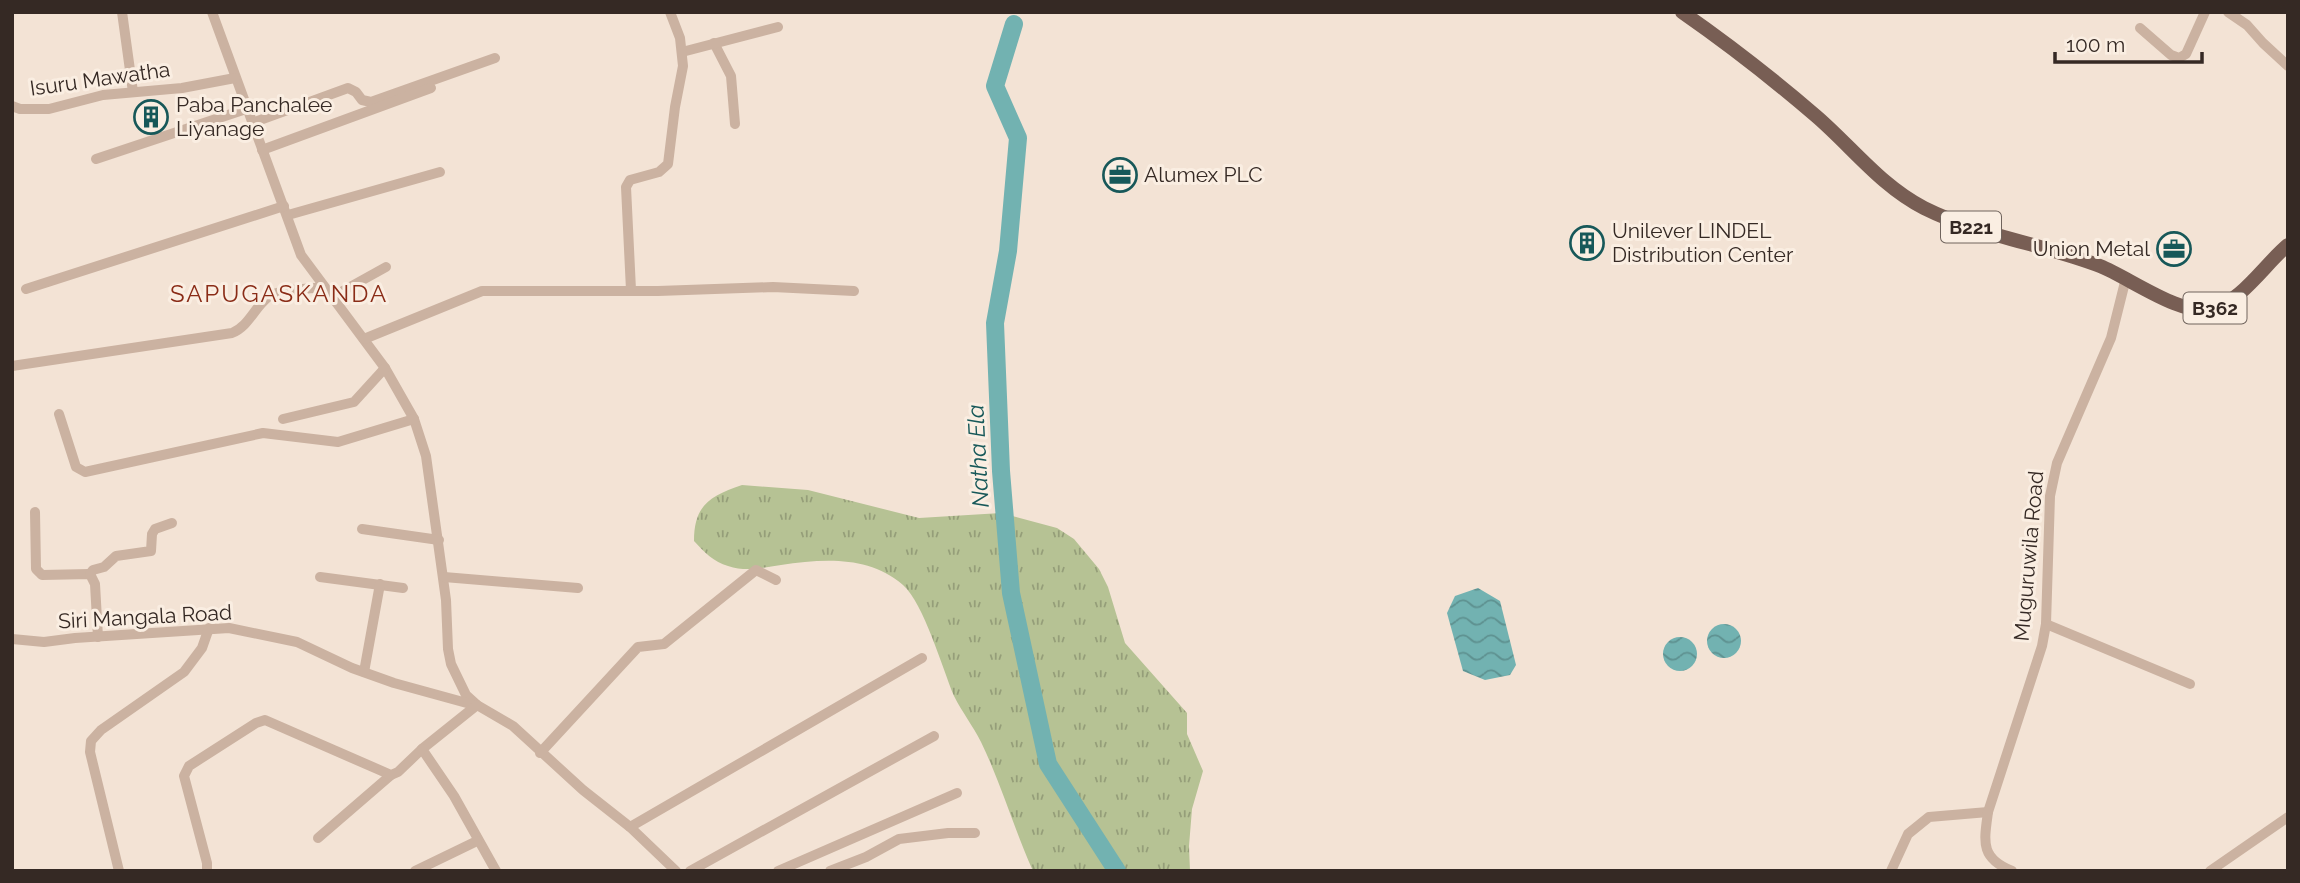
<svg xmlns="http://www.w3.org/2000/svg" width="2300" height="883" viewBox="0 0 2300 883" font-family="Raleway,sans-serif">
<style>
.grass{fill:url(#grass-tufts)}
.water{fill:url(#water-waves)}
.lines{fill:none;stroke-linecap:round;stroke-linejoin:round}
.river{stroke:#72b2b1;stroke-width:18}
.minor{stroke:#cbb2a1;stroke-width:10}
.major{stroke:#785e54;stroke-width:14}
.labels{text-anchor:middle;stroke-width:6;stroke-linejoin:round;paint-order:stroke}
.shield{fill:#faeee2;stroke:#70645d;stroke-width:2}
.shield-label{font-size:19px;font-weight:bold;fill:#352924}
.street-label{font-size:21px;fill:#352924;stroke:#faeee2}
.poi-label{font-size:21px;fill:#352924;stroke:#faeee2;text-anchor:start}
.water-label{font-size:23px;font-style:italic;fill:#175859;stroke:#faeee2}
.quarter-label{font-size:24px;letter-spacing:2px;fill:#8a2c17;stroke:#faeee2}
</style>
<defs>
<pattern id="grass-tufts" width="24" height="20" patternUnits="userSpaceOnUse" patternTransform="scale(1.75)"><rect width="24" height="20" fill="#b6c294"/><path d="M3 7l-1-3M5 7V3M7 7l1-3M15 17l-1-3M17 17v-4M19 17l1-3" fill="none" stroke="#959e79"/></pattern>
<pattern id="water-waves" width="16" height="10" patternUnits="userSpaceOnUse" patternTransform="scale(1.75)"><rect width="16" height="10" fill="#72b2b1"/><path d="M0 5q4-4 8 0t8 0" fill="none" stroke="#5e9190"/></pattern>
</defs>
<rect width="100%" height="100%" fill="#f3e3d5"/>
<path class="grass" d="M742 485 808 490 919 518 1001 513 1057 528 1074 539 1099 569 1108 587 1125 643 1187 713V734L1203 771 1192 809 1189 846 1190 871H1033C1014 829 1001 783 981 742 973 726 962 712 954 696 942 667 924 604 903 585 868 555 823 559 781 565 762 568 746 572 728 566 714 562 704 552 694 541 694 505 710 496 742 485Z"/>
<g class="water">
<path d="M1478 588 1500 601 1516 665 1510 675 1485 680 1463 671 1447 613 1455 596Z"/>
<circle cx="1724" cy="641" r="17"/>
<circle cx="1680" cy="654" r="17"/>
</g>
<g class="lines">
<path class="river" d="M1014 24 995 86 1018 138 1008 251 995 323 1001 471 1011 593 1048 764 1117 871"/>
<g class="minor">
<path d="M122 12 133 92"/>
<path d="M212 12 301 255 385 368 414 419 426 456 446 600 448 649 451 664 466 695 477 705 513 726 583 790 630 827 676 871"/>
<path d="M2228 12 2247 25 2263 43 2288 66"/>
<path d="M2140 28 2171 55 2179 58 2186 54 2205 12"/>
<path d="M714 43 731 76 735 124"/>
<path d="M682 52 778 27"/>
<path d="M12 106 20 109H49L103 95 182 88 235 78"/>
<path d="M252 123 348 88 356 92 362 100 371 102 495 58"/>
<path d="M262 150 431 88"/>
<path d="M96 159 246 109"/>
<path d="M288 215 440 172"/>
<path d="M26 289 284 206"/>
<path d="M631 290 626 187 630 180 659 172 668 164 675 107 683 66 680 38 670 12"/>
<path d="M332 297 386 267"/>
<path d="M364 339 482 291H658L773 287 854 291"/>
<path d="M12 366 232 333C249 326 254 308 268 297 278 289 310 289 324 287"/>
<path d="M59 414 76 467 85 472 263 433 338 442 414 419"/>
<path d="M283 419 354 402 385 368"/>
<path d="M35 512 36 569 42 575 90 574 95 584 98 637"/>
<path d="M362 529 439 540"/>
<path d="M90 574 93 570 104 567 116 556 151 551 152 534 155 529 172 523"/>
<path d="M320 577 403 588"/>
<path d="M444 577 578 588"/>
<path d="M2046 624 2190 684"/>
<path d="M12 639 44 642 75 638 229 628 297 642 352 668 394 683 474 705"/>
<path d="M364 672 380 584"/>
<path d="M477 705 422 749 454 796 496 871"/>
<path d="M540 753 638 647 664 644 756 570 776 580"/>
<path d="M630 827 922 658"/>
<path d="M318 838 391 775"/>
<path d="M119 871 90 752 91 741 101 730 184 672 202 648 209 628"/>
<path d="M207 871V863L184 776 189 766 256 723 265 720 391 775 398 772 422 749"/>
<path d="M415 871 477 841"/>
<path d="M690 871 934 736"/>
<path d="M778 871 957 793"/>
<path d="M830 871 866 857 899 839 948 833H975"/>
<path d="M1891 871 1908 834 1929 817 1988 812"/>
<path d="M2012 871C1980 858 1984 842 1988 812L2042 646 2046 624 2050 496 2057 463 2111 338 2126 278"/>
<path d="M2210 871 2288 817"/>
</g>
<path class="major" d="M1682 12C1728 44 1773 79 1816 116 1852 147 1881 186 1924 208 1980 236 2043 244 2100 266 2130 278 2182 317 2212 309 2241 302 2265 264 2288 245"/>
</g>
<defs>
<g id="building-ring" transform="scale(1.75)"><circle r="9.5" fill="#faeee2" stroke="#175859" stroke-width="1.5"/><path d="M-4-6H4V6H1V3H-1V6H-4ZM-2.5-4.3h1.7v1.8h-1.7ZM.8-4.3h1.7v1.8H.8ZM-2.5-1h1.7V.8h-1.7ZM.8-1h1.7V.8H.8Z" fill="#175859"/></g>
<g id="office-ring" transform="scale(1.75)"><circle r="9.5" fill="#faeee2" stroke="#175859" stroke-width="1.5"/><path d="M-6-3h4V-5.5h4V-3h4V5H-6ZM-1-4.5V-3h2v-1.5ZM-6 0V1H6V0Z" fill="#175859"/></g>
</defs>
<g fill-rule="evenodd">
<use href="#building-ring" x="151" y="117"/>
<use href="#office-ring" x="1120" y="175"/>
<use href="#building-ring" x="1587" y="243"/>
<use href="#office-ring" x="2174" y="249"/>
</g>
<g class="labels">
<g class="shield">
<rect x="1941" y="211.5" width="60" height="31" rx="5"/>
<rect x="2183.5" y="292.5" width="63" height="31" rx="5"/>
</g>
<g class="shield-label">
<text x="1971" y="234">B221</text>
<text x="2215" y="315">B362</text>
</g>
<g class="street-label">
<text transform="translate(100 79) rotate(-8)" y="7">Isuru Mawatha</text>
<text transform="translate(2029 556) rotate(-85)" y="7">Muguruwila Road</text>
<text transform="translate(145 617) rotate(-3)" y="7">Siri Mangala Road</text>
</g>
<g class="poi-label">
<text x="176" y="112">Paba Panchalee<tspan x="176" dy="24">Liyanage</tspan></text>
<text x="1144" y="182">Alumex PLC</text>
<text x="1612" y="238">Unilever LINDEL<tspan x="1612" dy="24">Distribution Center</tspan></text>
<text x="2150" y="256" text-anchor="end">Union Metal</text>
</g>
<g class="water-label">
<text transform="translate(978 456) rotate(-93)" y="8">Natha Ela</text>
</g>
<g class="quarter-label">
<text x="279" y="302">SAPUGASKANDA</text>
</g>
</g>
<rect width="2300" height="883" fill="none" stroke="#352924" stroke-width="28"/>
<path d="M2055 52v10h147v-10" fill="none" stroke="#352924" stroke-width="3.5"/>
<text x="2066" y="52" font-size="21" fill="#352924" stroke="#faeee2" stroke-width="5" paint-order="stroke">100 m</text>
</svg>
